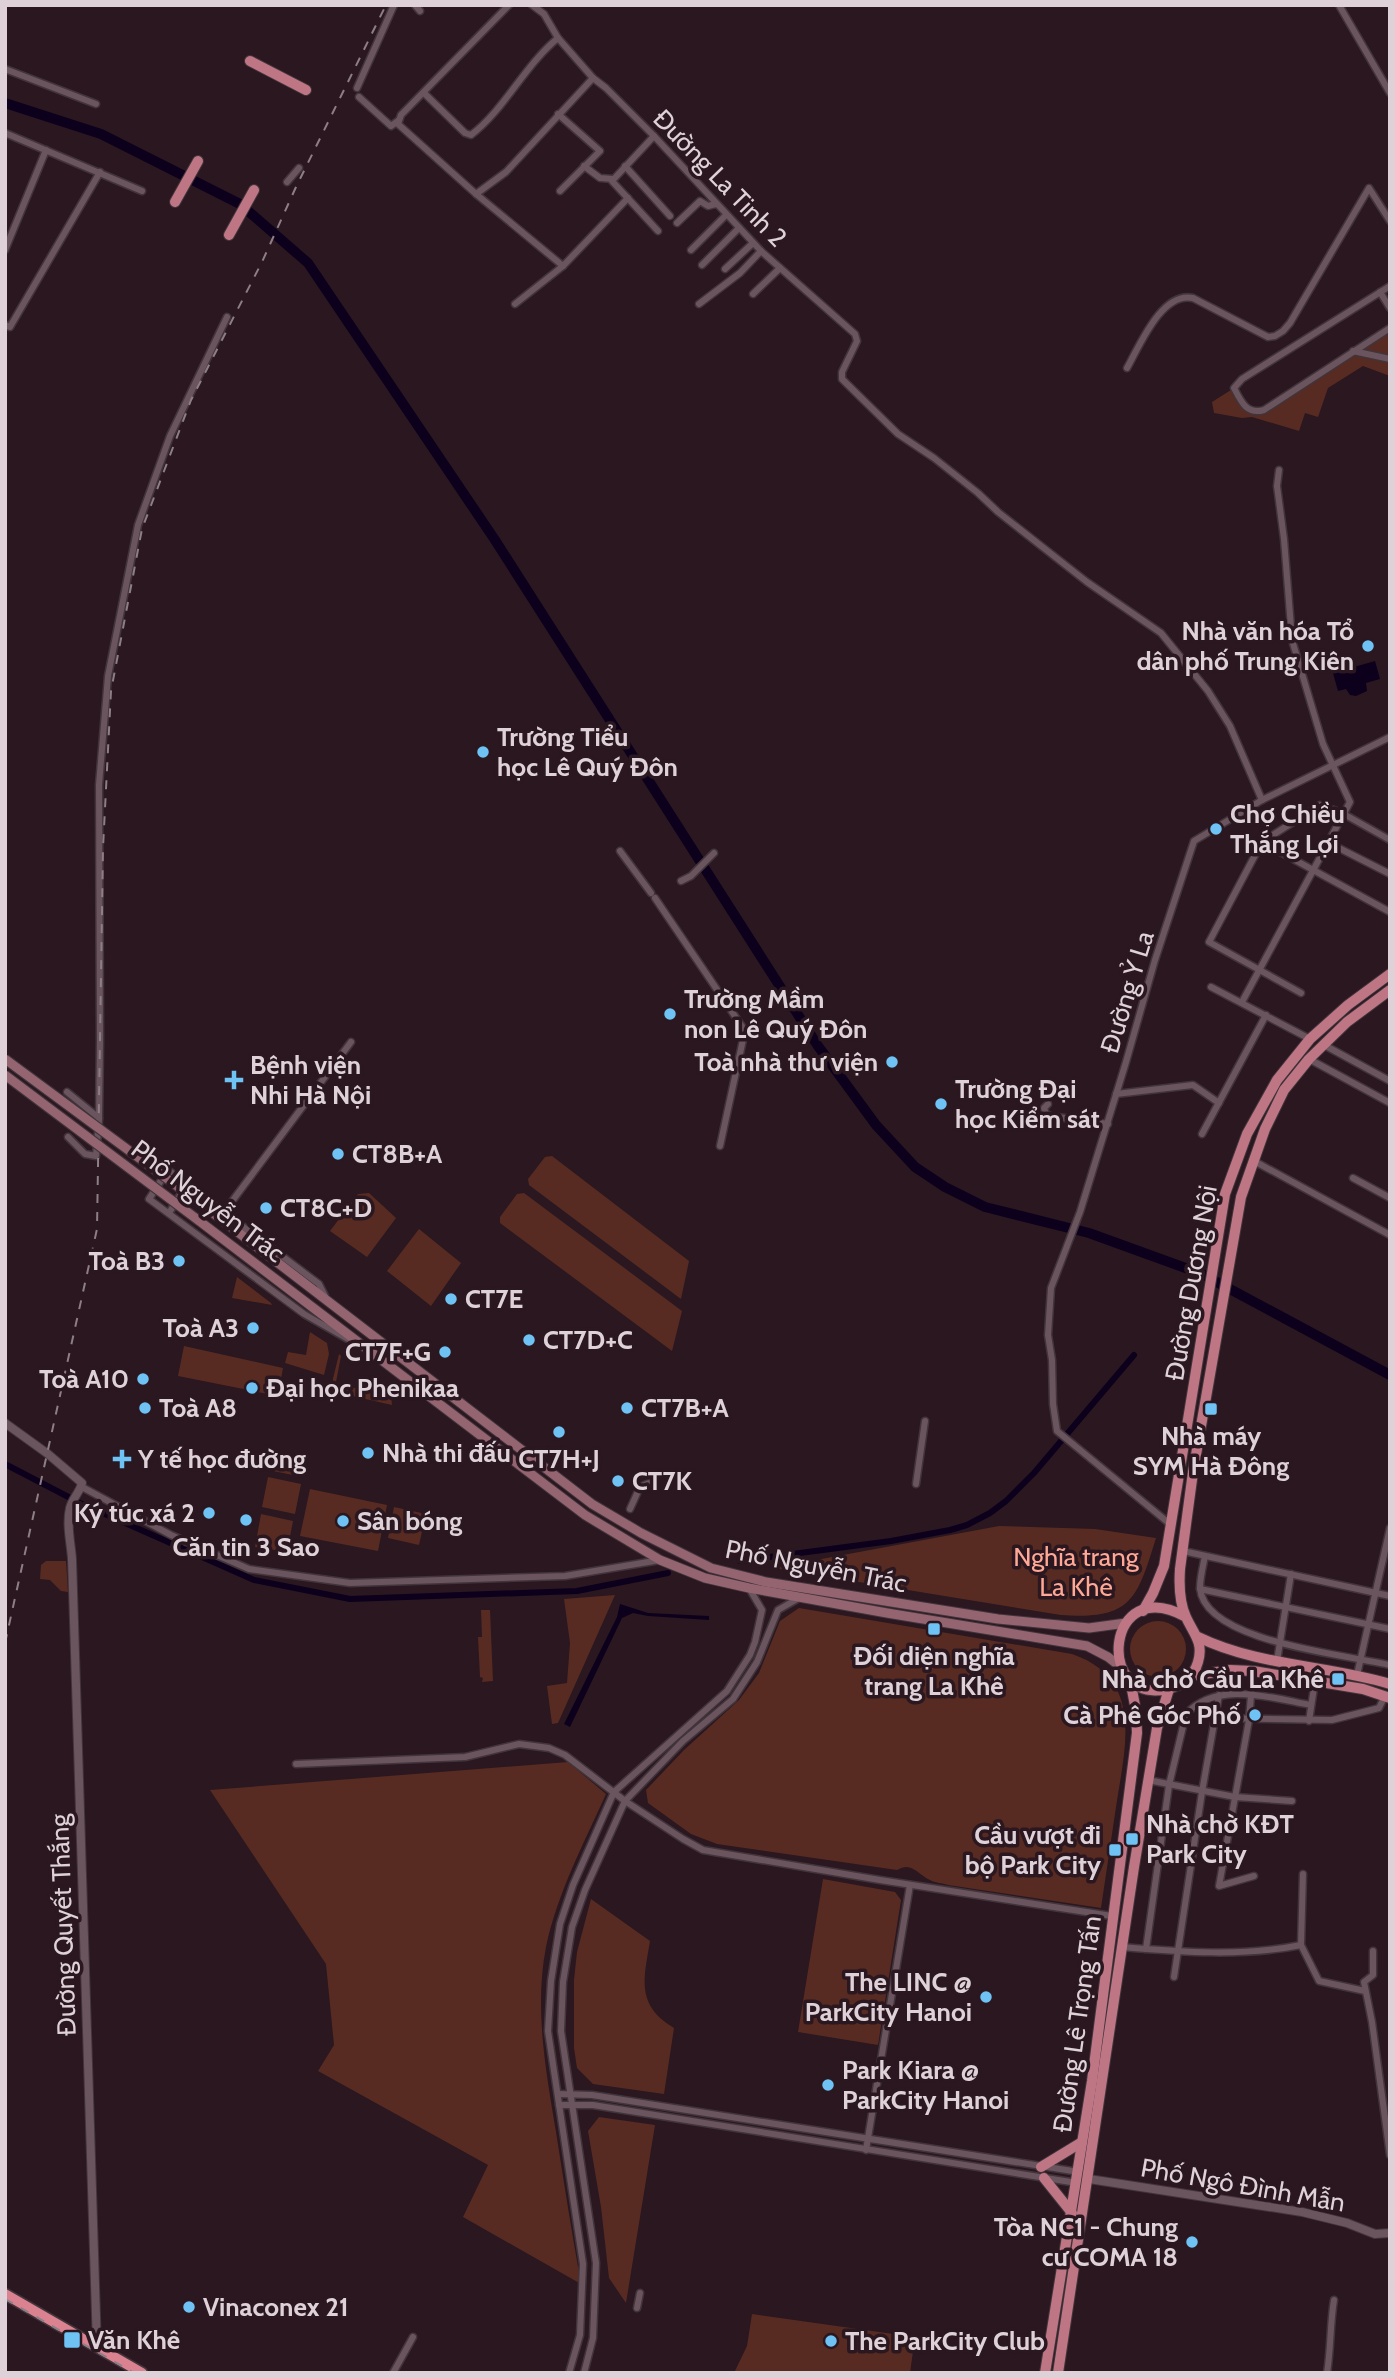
<svg xmlns="http://www.w3.org/2000/svg" width="1395" height="2378" viewBox="0 0 1395 2378" font-family="Cabin,sans-serif">
<style>
.green{fill:#572b22}
.water{fill:#0c001d}
.lines{fill:none;stroke-linecap:round;stroke-linejoin:round}
.canal{stroke:#0c001d;stroke-width:6}
.river{stroke:#0c001d;stroke-width:10}
.minor-casing{stroke:#42343b;stroke-width:9}
.tertiary-casing{stroke:#42343b;stroke-width:10}
.secondary-casing{stroke:#42343b;stroke-width:11}
.primary-casing{stroke:#42343b;stroke-width:12}
.trunk-casing{stroke:#42343b;stroke-width:13}
.minor{stroke:#6a545e;stroke-width:6}
.tertiary{stroke:#6a545e;stroke-width:8}
.secondary{stroke:#946571;stroke-width:9}
.primary{stroke:#be7684;stroke-width:10}
.trunk{stroke:#da8290;stroke-width:10}
.rail{stroke:#8e7e86;stroke-width:2;stroke-dasharray:9 9;stroke-linecap:butt}
.secondary-bridge-casing{stroke:#42343b;stroke-width:11;stroke-linecap:butt}
.secondary-bridge{stroke:#946571;stroke-width:9}
.poi-dot{fill:#6fc2f4;stroke:#2a1720;stroke-width:2.5}
.labels{text-anchor:middle;stroke-width:7;stroke-linejoin:round;paint-order:stroke}
.street-label{font-size:26px;fill:#ded1d7;stroke:#2a1720}
.poi-label{font-size:26px;font-weight:bold;fill:#ded1d7;stroke:#2a1720;text-anchor:start}
.park-label{font-size:26px;fill:#fea895;stroke:#2a1720}
</style>
<rect width="100%" height="100%" fill="#2a1720"/>
<g class="green">
<path d="M1390 328V359L1354 351Z"/>
<path d="M1354 354 1390 362V376L1363 366 1328 388 1318 417 1305 413 1299 431 1252 417 1242 418 1214 413 1212 402 1234 388 1241 407 1256 414 1266 411Z"/>
<path d="M552 1156 689 1261 681 1299 529 1185 528 1179 545 1157Z"/>
<path d="M369 1193 396 1218 367 1257 330 1231 358 1194Z"/>
<path d="M524 1193 682 1311 672 1351 500 1223V1217L517 1194Z"/>
<path d="M419 1229 461 1263 431 1306 387 1271Z"/>
<path d="M237 1277 271 1303 272 1305 232 1298Z"/>
<path d="M310 1332 327 1343 329 1354 324 1375 285 1363 288 1352 306 1355Z"/>
<path d="M184 1346 283 1368 278 1396 178 1376Z"/>
<path d="M339 1354 341 1356 336 1382 374 1394 377 1384 391 1394 392 1405 330 1391Z"/>
<path d="M289 1453 307 1457 303 1477 268 1470 270 1464 286 1466Z"/>
<path d="M268 1477 301 1484 295 1514 262 1507Z"/>
<path d="M310 1489 387 1505 378 1551 300 1536Z"/>
<path d="M394 1507 426 1514 419 1545 388 1538Z"/>
<path d="M261 1514 293 1521 287 1552 255 1547Z"/>
<path d="M999 1526 1095 1529 1156 1538C1137 1599 1132 1620 1061 1615L773 1568Z"/>
<path d="M46 1561H66L68 1592 61 1591 50 1580 40 1579 41 1565Z"/>
<path d="M615 1595 558 1723 552 1724 547 1686 567 1683 570 1643 564 1599Z"/>
<path d="M799 1608 1072 1654C1145 1679 1125 1747 1116 1807 1111 1841 1106 1874 1101 1908L948 1885C942 1883 935 1883 930 1880 917 1874 912 1861 897 1870L717 1844 691 1834 648 1803 646 1790 684 1750 739 1700 759 1673 780 1621Z"/>
<path d="M481 1610H490L493 1681 482 1682 483 1678 480 1677 478 1637H482Z"/>
<circle cx="1158" cy="1649" r="28"/>
<path d="M568 1762 606 1794C584 1843 557 1894 546 1947 534 2009 546 2071 556 2132 564 2183 572 2234 581 2284L463 2217 488 2165 318 2071 334 2045 326 1964 210 1790Z"/>
<path d="M823 1879 895 1892 901 1900 878 2045 798 2032Z"/>
<path d="M591 1899 650 1941C644 1978 635 2005 674 2028L664 2094 593 2084 577 2068 574 2048V1980L577 1952Z"/>
<path d="M599 2117 655 2125 626 2303 609 2278 601 2207 588 2131Z"/>
<path d="M752 2314 915 2337 910 2373H734L747 2346Z"/>
</g>
<g class="water">
<path d="M1375 661 1380 679 1366 683 1367 691 1356 696 1350 695 1346 689 1338 691 1333 673Z"/>
<path d="M620 1604 648 1613 709 1616V1620L648 1616 633 1613 622 1618 570 1727 564 1724 617 1617Z"/>
</g>
<g class="lines">
<g class="canal">
<path d="M5 1464 80 1503 254 1580 350 1599 577 1591 668 1573"/>
<path d="M740 1561 891 1541 950 1530 967 1525 990 1513 1006 1501 1034 1473 1134 1355"/>
</g>
<path class="river" d="M5 103 101 134 240 204 308 263 495 540 818 1046 876 1125 915 1167 945 1187 985 1207 1089 1233 1202 1274 1390 1375"/>
<g class="minor-casing">
<g id="minor">
<path d="M415 5 420 11"/>
<path d="M509 5 401 115 398 124 476 194 563 266 628 198"/>
<path d="M532 5 544 14 558 38 593 78 606 88 654 136 761 251 855 334 857 341 842 372V379L898 434 934 458 978 493 998 512 1087 582 1161 633 1208 691 1230 726 1262 800"/>
<path d="M1339 5 1390 93"/>
<path d="M5 69 96 104"/>
<path d="M357 88 394 5"/>
<path d="M424 93 465 133 471 135C505 109 524 66 558 38"/>
<path d="M359 97 391 126 398 121"/>
<path d="M558 114 600 151 560 191"/>
<path d="M5 133 142 191"/>
<path d="M654 136 612 181 658 231"/>
<path d="M584 166 600 178 613 179"/>
<path d="M625 166 670 216"/>
<path d="M287 182 299 168"/>
<path d="M476 194 506 172 593 78"/>
<path d="M677 223 700 201 708 206 716 204"/>
<path d="M5 250 46 150"/>
<path d="M691 250 726 215"/>
<path d="M702 265 739 228"/>
<path d="M725 269 753 243"/>
<path d="M1390 286 1242 379 1234 388C1241 402 1247 415 1264 410L1390 328"/>
<path d="M1380 292 1390 308"/>
<path d="M753 294 780 268"/>
<path d="M515 304 563 266"/>
<path d="M699 304 740 273 761 251"/>
<path d="M5 325 10 327 100 172"/>
<path d="M1353 351 1390 359"/>
<path d="M1127 368C1140 345 1162 291 1193 298L1268 337 1275 336 1283 331 1290 323 1369 188 1390 221"/>
<path d="M1262 842 1390 912"/>
<path d="M1327 842 1390 874"/>
<path d="M620 851 651 893"/>
<path d="M681 881 691 876 714 853"/>
<path d="M655 898 743 1028 744 1035 720 1146"/>
<path d="M1211 987 1310 1039"/>
<path d="M1301 993 1209 942 1262 842 1320 805 1342 813 1390 840"/>
<path d="M1242 1002 1350 802 1323 744 1292 640 1284 539 1277 486 1279 470"/>
<path d="M1324 1045 1390 1081"/>
<path d="M1309 1059 1390 1103"/>
<path d="M67 1092 99 1118"/>
<path d="M1116 1094 1193 1085 1219 1103"/>
<path d="M1048 1104 1044 1108 1046 1114 1050 1116 1108 1124"/>
<path d="M1202 1134 1266 1015"/>
<path d="M68 1137 85 1154 96 1156 99 1120 100 1041 99 785 108 676 138 525 170 436 227 317"/>
<path d="M1254 1161 1390 1235"/>
<path d="M1353 1178 1390 1198"/>
<path d="M224 1212 351 1042"/>
<path d="M169 1213 184 1189"/>
<path d="M325 1296 319 1284 168 1170 149 1199 304 1314 353 1342"/>
<path d="M916 1484 925 1421"/>
<path d="M82 1487 171 1535 249 1569 350 1583 565 1576 660 1560"/>
<path d="M630 1509 640 1487 649 1483"/>
<path d="M1170 1524 1057 1431 1053 1404 1052 1360 1048 1335 1051 1288 1080 1212 1126 1062 1155 960 1194 841 1262 800 1390 737"/>
<path d="M1183 1551 1390 1596"/>
<path d="M1205 1556C1203 1566 1200 1578 1200 1588 1204 1642 1347 1655 1390 1665"/>
<path d="M1200 1589 1390 1629"/>
<path d="M1277 1661 1291 1574"/>
<path d="M1253 1671 1249 1720 1219 1886 1254 1876"/>
<path d="M1357 1675 1390 1528"/>
<path d="M1214 1718 1332 1720 1379 1708 1385 1696"/>
<path d="M1309 1721 1315 1681"/>
<path d="M296 1764 465 1757 519 1744 549 1748 565 1755 625 1801 683 1839 703 1850 880 1880 1112 1916"/>
<path d="M1148 1780 1235 1797 1292 1801"/>
<path d="M1303 1874 1301 1945 1319 1981 1365 1991"/>
<path d="M1122 1947C1181 1952 1243 1957 1301 1945"/>
<path d="M1146 1949 1169 1785 1186 1714C1217 1680 1272 1698 1311 1705"/>
<path d="M1373 1951V1975L1364 1982 1372 2022 1390 2155"/>
<path d="M1174 1977 1202 1792 1219 1695"/>
<path d="M558 2094 592 2095 1079 2172"/>
<path d="M559 2105H593L1077 2183"/>
<path d="M866 2150 910 1885"/>
<path d="M637 2308 640 2293"/>
<path d="M393 2373 413 2337"/>
<path d="M569 2373 580 2335 583 2264 548 2031 551 1981 560 1924 573 1885 614 1792 727 1691 750 1655 755 1642 762 1610 749 1588"/>
<path d="M584 2373 593 2338 596 2263 561 2031 563 1982 572 1927 585 1890 625 1801 683 1741 733 1699 757 1662 778 1610 799 1598"/>
<path d="M1327 2373C1331 2348 1330 2324 1334 2300"/>
</g>
</g>
<g class="tertiary-casing">
<g id="tertiary">
<path d="M5 1423 48 1454 82 1483C80 1492 72 1499 70 1508 66 1524 71 1544 72 1559L97 2347"/>
<path d="M1089 2179 1302 2212 1347 2223 1375 2234 1390 2233"/>
</g>
</g>
<g class="secondary-casing">
<g id="secondary">
<path d="M200 1203 592 1504 641 1533 711 1568 766 1582 998 1619 1089 1628 1126 1623"/>
<path d="M198 1220 585 1515 660 1560 705 1578 749 1588 887 1613 1087 1646 1108 1657 1122 1668"/>
</g>
</g>
<g class="primary-casing">
<g id="primary">
<path d="M250 61 306 90"/>
<path d="M175 202 198 161"/>
<path d="M229 235 254 190"/>
<path d="M1143 1611 1153 1593 1164 1566 1225 1194 1247 1134 1277 1080 1310 1039 1348 1005 1390 974"/>
<path d="M1186 1617C1105 1572 1095 1705 1167 1689 1182 1686 1194 1676 1198 1662 1204 1642 1193 1633 1186 1617 1179 1602 1179 1584 1180 1569L1193 1472 1241 1197 1265 1129 1284 1090 1309 1059 1347 1022 1390 990"/>
<path d="M1198 1637C1258 1666 1326 1665 1390 1684"/>
<path d="M1190 1676 1230 1670 1253 1671 1363 1689 1390 1698"/>
<path d="M1041 2167 1082 2142"/>
<path d="M1044 2178 1072 2213"/>
<path d="M1045 2373 1092 2081 1137 1733 1136 1711 1130 1679"/>
<path d="M1058 2373 1134 1867 1157 1728 1169 1689"/>
</g>
</g>
<g class="trunk-casing">
<path id="trunk" d="M5 2294 142 2373"/>
</g>
<use href="#minor" class="minor"/>
<use href="#tertiary" class="tertiary"/>
<use href="#secondary" class="secondary"/>
<use href="#primary" class="primary"/>
<use href="#trunk" class="trunk"/>
<g class="rail">
<path d="M5 1643 97 1229 103 848 111 691 142 529 191 400 262 262 296 187 386 5"/>
<path d="M5 2299 134 2373"/>
</g>
<g class="secondary-bridge-casing">
<g id="secondary-bridge">
<path d="M5 1059 200 1203"/>
<path d="M5 1075 198 1220"/>
</g>
</g>
<use href="#secondary-bridge" class="secondary-bridge"/>
</g>
<g class="poi-dot">
<circle cx="1368" cy="646" r="7"/>
<circle cx="483" cy="752" r="7"/>
<circle cx="1216" cy="829" r="7"/>
<circle cx="670" cy="1014" r="7"/>
<circle cx="892" cy="1062" r="7"/>
<path d="M230.5 1069.5h7v7h7v7h-7v7h-7v-7h-7v-7h7z"/>
<circle cx="941" cy="1104" r="7"/>
<circle cx="338" cy="1154" r="7"/>
<circle cx="266" cy="1208" r="7"/>
<circle cx="179" cy="1261" r="7"/>
<circle cx="451" cy="1299" r="7"/>
<circle cx="253" cy="1328" r="7"/>
<circle cx="529" cy="1340" r="7"/>
<circle cx="445" cy="1352" r="7"/>
<circle cx="143" cy="1379" r="7"/>
<circle cx="252" cy="1388" r="7"/>
<circle cx="145" cy="1408" r="7"/>
<circle cx="627" cy="1408" r="7"/>
<rect x="1204" y="1402" width="14" height="14" rx="3.5"/>
<circle cx="559" cy="1432" r="7"/>
<circle cx="368" cy="1453" r="7"/>
<path d="M118.5 1448.5h7v7h7v7h-7v7h-7v-7h-7v-7h7z"/>
<circle cx="618" cy="1481" r="7"/>
<circle cx="209" cy="1513" r="7"/>
<circle cx="246" cy="1520" r="7"/>
<circle cx="343" cy="1521" r="7"/>
<rect x="927" y="1622" width="14" height="14" rx="3.5"/>
<rect x="1331" y="1672" width="14" height="14" rx="3.5"/>
<circle cx="1255" cy="1715" r="7"/>
<rect x="1125" y="1832" width="14" height="14" rx="3.5"/>
<rect x="1108" y="1843" width="14" height="14" rx="3.5"/>
<circle cx="986" cy="1997" r="7"/>
<circle cx="828" cy="2085" r="7"/>
<circle cx="1192" cy="2242" r="7"/>
<circle cx="189" cy="2307" r="7"/>
<rect x="63" y="2331" width="18" height="18" rx="3.5"/>
<circle cx="831" cy="2341" r="7"/>
</g>
<g class="labels">
<g class="street-label">
<text transform="translate(720 178) rotate(46)" y="9">Đường La Tinh 2</text>
<text transform="translate(1127 992) rotate(-73)" y="9">Đường Ỷ La</text>
<text transform="translate(208 1201) rotate(37)" y="9">Phố Nguyễn Trác</text>
<text transform="translate(1191 1283) rotate(-80)" y="9">Đường Dương Nội</text>
<text transform="translate(816 1566) rotate(11)" y="9">Phố Nguyễn Trác</text>
<text transform="translate(63 1925) rotate(-92)" y="9">Đường Quyết Thắng</text>
<text transform="translate(1077 2024) rotate(-82)" y="9">Đường Lê Trọng Tấn</text>
<text transform="translate(1243 2185) rotate(10)" y="9">Phố Ngô Đình Mẫn</text>
</g>
<g class="poi-label">
<text x="1354" y="640" text-anchor="end">Nhà văn hóa Tổ<tspan x="1354" dy="30">dân phố Trung Kiên</tspan></text>
<text x="497" y="746">Trường Tiểu<tspan x="497" dy="30">học Lê Quý Đôn</tspan></text>
<text x="1230" y="823">Chợ Chiều<tspan x="1230" dy="30">Thắng Lợi</tspan></text>
<text x="684" y="1008">Trường Mầm<tspan x="684" dy="30">non Lê Quý Đôn</tspan></text>
<text x="878" y="1071" text-anchor="end">Toà nhà thư viện</text>
<text x="250" y="1074">Bệnh viện<tspan x="250" dy="30">Nhi Hà Nội</tspan></text>
<text x="955" y="1098">Trường Đại<tspan x="955" dy="30">học Kiểm sát</tspan></text>
<text x="352" y="1163">CT8B+A</text>
<text x="280" y="1217">CT8C+D</text>
<text x="165" y="1270" text-anchor="end">Toà B3</text>
<text x="465" y="1308">CT7E</text>
<text x="239" y="1337" text-anchor="end">Toà A3</text>
<text x="543" y="1349">CT7D+C</text>
<text x="431" y="1361" text-anchor="end">CT7F+G</text>
<text x="129" y="1388" text-anchor="end">Toà A10</text>
<text x="266" y="1397">Đại học Phenikaa</text>
<text x="159" y="1417">Toà A8</text>
<text x="641" y="1417">CT7B+A</text>
<text x="1211" y="1445" text-anchor="middle">Nhà máy<tspan x="1211" dy="30">SYM Hà Đông</tspan></text>
<text x="382" y="1462">Nhà thi đấu</text>
<text x="138" y="1468">Y tế học đường</text>
<text x="559" y="1468" text-anchor="middle">CT7H+J</text>
<text x="632" y="1490">CT7K</text>
<text x="195" y="1522" text-anchor="end">Ký túc xá 2</text>
<text x="357" y="1530">Sân bóng</text>
<text x="246" y="1556" text-anchor="middle">Căn tin 3 Sao</text>
<text x="934" y="1665" text-anchor="middle">Đối diện nghĩa<tspan x="934" dy="30">trang La Khê</tspan></text>
<text x="1324" y="1688" text-anchor="end">Nhà chờ Cầu La Khê</text>
<text x="1241" y="1724" text-anchor="end">Cà Phê Góc Phố</text>
<text x="1146" y="1833">Nhà chờ KĐT<tspan x="1146" dy="30">Park City</tspan></text>
<text x="1101" y="1844" text-anchor="end">Cầu vượt đi<tspan x="1101" dy="30">bộ Park City</tspan></text>
<text x="972" y="1991" text-anchor="end">The LINC @<tspan x="972" dy="30">ParkCity Hanoi</tspan></text>
<text x="842" y="2079">Park Kiara @<tspan x="842" dy="30">ParkCity Hanoi</tspan></text>
<text x="1178" y="2236" text-anchor="end">Tòa NC1 - Chung<tspan x="1178" dy="30">cư COMA 18</tspan></text>
<text x="203" y="2316">Vinaconex 21</text>
<text x="88" y="2349">Văn Khê</text>
<text x="845" y="2350">The ParkCity Club</text>
</g>
<g class="park-label">
<text x="1076" y="1566">Nghĩa trang<tspan x="1076" dy="30">La Khê</tspan></text>
</g>
</g>
<rect width="1395" height="2378" fill="none" stroke="#ded1d7" stroke-width="14"/>
</svg>
